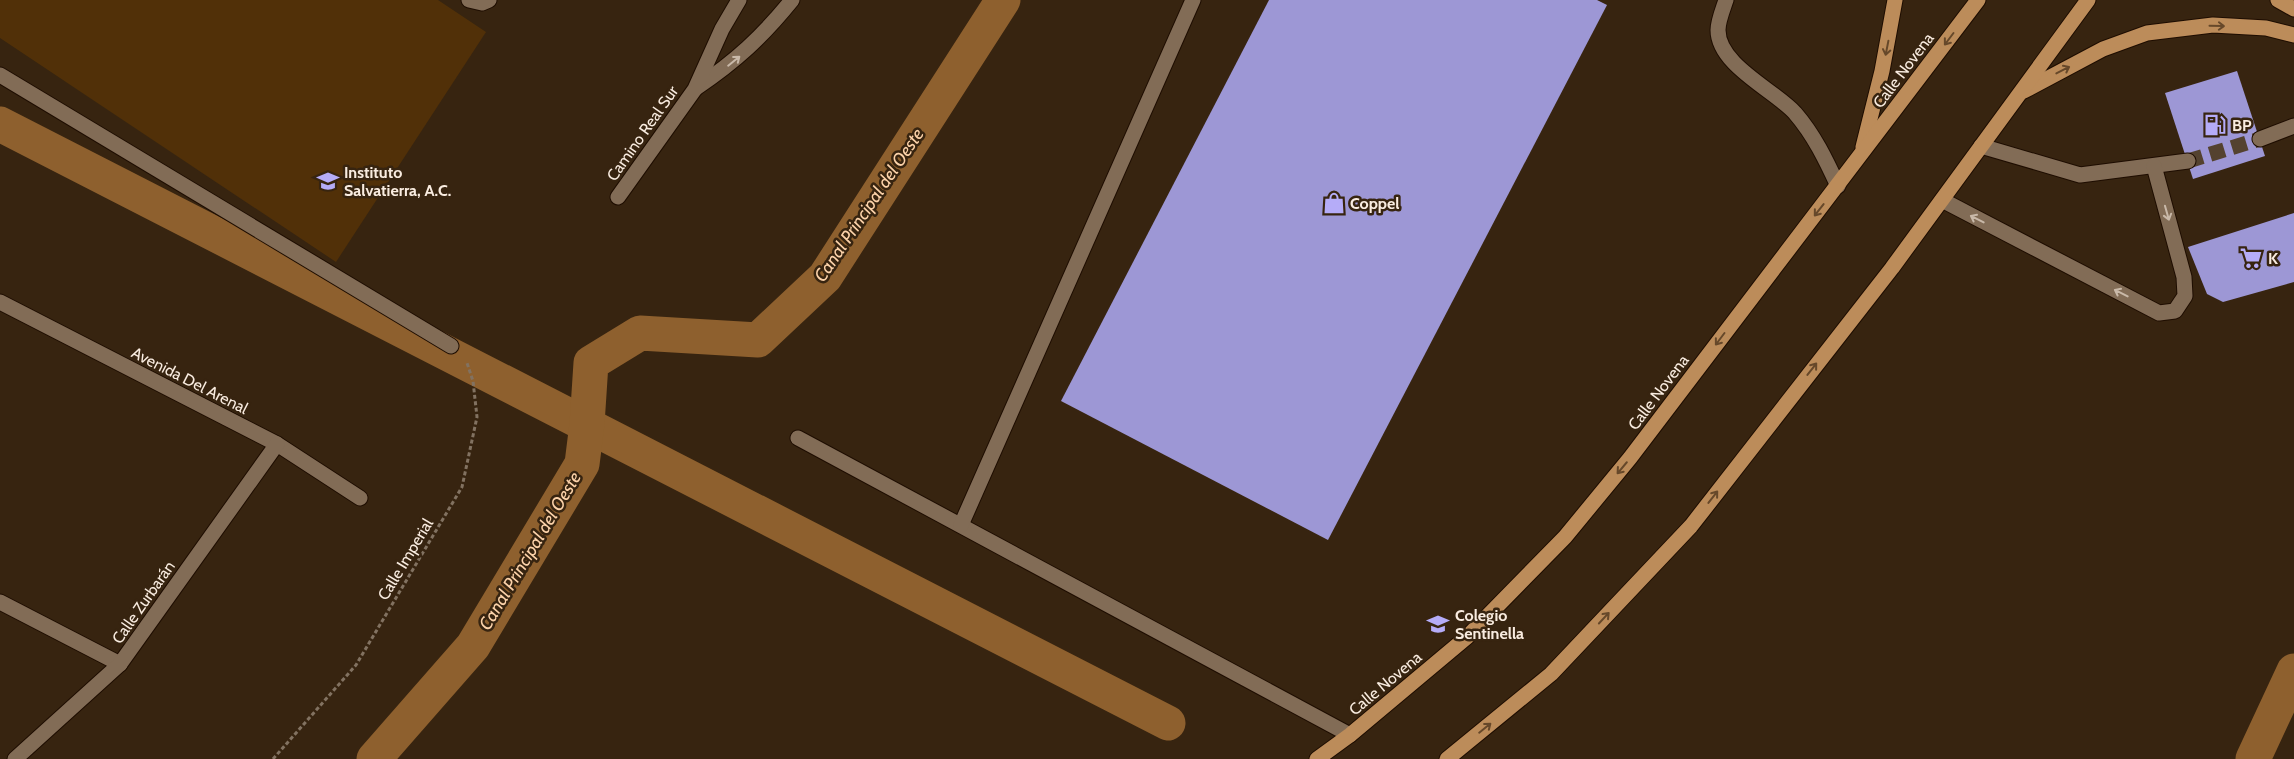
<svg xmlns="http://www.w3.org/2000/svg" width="2294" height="759" viewBox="0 0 2294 759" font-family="Cabin,sans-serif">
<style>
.green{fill:#513008}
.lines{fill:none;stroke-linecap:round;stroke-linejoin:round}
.canal{stroke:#8e602e;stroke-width:35}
.building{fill:#9d97d5}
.minor-tunnel{stroke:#54422f;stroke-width:15;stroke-dasharray:15 8;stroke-linecap:butt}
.minor-casing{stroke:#1e0d00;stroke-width:17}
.major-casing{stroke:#1e0d00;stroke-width:17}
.path{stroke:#827261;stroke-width:3;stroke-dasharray:4 2.5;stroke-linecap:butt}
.minor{stroke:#826c56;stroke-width:15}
.major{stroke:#bc8c5a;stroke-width:15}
.oneway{stroke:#66482a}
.oneway2{stroke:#c9b9a9}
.labels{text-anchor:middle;stroke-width:5;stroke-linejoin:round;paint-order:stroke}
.street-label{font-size:16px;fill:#f9ece0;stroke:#372410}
.poi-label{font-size:16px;font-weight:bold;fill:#f9ece0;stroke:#372410;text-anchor:start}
.water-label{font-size:18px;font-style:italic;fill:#fcd2a9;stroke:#372410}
</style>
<rect width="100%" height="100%" fill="#372410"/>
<path class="green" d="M0 0H438L486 32 336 262 0 38Z"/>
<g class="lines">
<g class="canal">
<path d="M0 124 1168 723"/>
<path d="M374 759 473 646 582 464 587 424 591 363 640 333 758 340 825 277 1003 0"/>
<path d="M2253 759 2294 671"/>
</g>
</g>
<g class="building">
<path d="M1269 0H1597L1607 5 1328 540 1061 401Z"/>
<path d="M2237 71 2265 156 2193 179 2165 93Z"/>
<path d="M2294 213V282L2223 302 2207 294 2188 247Z"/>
</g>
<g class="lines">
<path class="minor-tunnel" d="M2188 161 2260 139"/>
<g class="minor-casing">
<g id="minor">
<path d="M469 0 482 3 489 0"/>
<path d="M1726 0C1723 9 1718 21 1718 30 1718 65 1774 90 1795 113 1814 135 1826 160 1838 186"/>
<path d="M0 75 451 346"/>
<path d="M696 88C736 61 762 37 792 0"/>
<path d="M2260 139 2294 126"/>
<path d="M1981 146 2080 175 2188 161"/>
<path d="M618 197 695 89 722 29 739 0"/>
<path d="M1942 200 2159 313 2175 311 2185 296 2184 277 2154 166"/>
<path d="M0 302 277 444 360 498"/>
<path d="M798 438 1350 735"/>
<path d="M961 525 1193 0"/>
<path d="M0 602 120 664"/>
<path d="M15 759 120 664 277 444"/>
</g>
</g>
<g class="major-casing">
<g id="major">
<path d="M2278 0 2294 9"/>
<path d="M2024 91 2103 49 2147 33 2213 25 2266 28 2294 35"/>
<path d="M1863 147 1882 71 1895 0"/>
<path d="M1317 759 1350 735 1467 637 1565 537 1630 458 1978 0"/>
<path d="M1447 759 1551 674 1691 526 1892 268 2088 0"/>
</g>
</g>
<path class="path" d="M273 759 356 665 462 487 477 417 473 381 467 363"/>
<use href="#minor" class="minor"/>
<use href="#major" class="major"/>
</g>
<defs><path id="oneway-shaft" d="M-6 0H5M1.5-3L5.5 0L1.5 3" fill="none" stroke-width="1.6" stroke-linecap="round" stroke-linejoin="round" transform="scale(1.25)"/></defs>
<g class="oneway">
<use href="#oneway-shaft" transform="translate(2217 26) rotate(1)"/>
<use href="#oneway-shaft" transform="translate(1949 39) rotate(127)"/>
<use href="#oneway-shaft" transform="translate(1887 48) rotate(101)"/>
<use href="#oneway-shaft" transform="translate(2063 70) rotate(-27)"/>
<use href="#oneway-shaft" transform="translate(1819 210) rotate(128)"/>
<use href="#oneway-shaft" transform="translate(1720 339) rotate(127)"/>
<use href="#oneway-shaft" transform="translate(1812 369) rotate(-52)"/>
<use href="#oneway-shaft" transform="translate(1622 468) rotate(130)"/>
<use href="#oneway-shaft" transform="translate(1713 497) rotate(-52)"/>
<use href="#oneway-shaft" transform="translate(1604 618) rotate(-47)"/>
<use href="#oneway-shaft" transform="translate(1485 728) rotate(-39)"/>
</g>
<g class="oneway2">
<use href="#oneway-shaft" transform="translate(734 61) rotate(-39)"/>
<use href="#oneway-shaft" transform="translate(2167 213) rotate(74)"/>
<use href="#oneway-shaft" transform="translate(1977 219) rotate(-153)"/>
<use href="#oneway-shaft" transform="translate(2121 293) rotate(-153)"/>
</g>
<defs>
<g id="fuel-bare" transform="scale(1.725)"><path d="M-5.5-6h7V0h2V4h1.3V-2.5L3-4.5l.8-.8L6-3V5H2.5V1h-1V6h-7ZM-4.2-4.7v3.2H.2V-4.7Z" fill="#b5acf8" stroke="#372410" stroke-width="2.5" paint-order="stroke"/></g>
<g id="school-bare" transform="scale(1.725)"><path d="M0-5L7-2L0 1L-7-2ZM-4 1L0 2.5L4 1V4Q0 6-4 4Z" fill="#b5acf8" stroke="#372410" stroke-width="2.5" paint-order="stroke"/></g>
<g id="shop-bare" transform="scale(1.725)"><path d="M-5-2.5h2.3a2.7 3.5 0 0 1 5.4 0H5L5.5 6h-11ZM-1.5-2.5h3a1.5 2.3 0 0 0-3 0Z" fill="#b5acf8" stroke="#372410" stroke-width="2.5" paint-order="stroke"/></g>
<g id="supermarket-bare" transform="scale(1.725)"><path d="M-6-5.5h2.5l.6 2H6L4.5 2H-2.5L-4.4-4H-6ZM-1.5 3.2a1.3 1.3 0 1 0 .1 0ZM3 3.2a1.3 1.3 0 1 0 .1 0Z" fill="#b5acf8" stroke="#372410" stroke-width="2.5" paint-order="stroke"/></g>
</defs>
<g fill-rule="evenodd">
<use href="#fuel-bare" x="2215" y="125"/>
<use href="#school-bare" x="328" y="181"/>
<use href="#shop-bare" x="1334" y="203"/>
<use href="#supermarket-bare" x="2251" y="258"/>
<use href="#school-bare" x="1438" y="624"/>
</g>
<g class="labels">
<g class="street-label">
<text transform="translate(1903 70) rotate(-53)" y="6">Calle Novena</text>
<text transform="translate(642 133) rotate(-55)" y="6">Camino Real Sur</text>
<text transform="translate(190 380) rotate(27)" y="6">Avenida Del Arenal</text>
<text transform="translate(1658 392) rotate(-53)" y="6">Calle Novena</text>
<text transform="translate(405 559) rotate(-59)" y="6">Calle Imperial</text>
<text transform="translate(143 602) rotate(-55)" y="6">Calle Zurbarán</text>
<text transform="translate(1385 683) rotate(-40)" y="6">Calle Novena</text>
</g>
<g class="poi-label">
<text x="2232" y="131">BP</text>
<text x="344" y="178">Instituto<tspan x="344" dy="18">Salvatierra, A.C.</tspan></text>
<text x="1350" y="209">Coppel</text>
<text x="2268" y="264">K</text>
<text x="1455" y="621">Colegio<tspan x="1455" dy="18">Sentinella</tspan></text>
</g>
<g class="water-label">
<text transform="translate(869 205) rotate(-56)" y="6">Canal Principal del Oeste</text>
<text transform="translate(530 551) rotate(-59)" y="6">Canal Principal del Oeste</text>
</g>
</g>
</svg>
